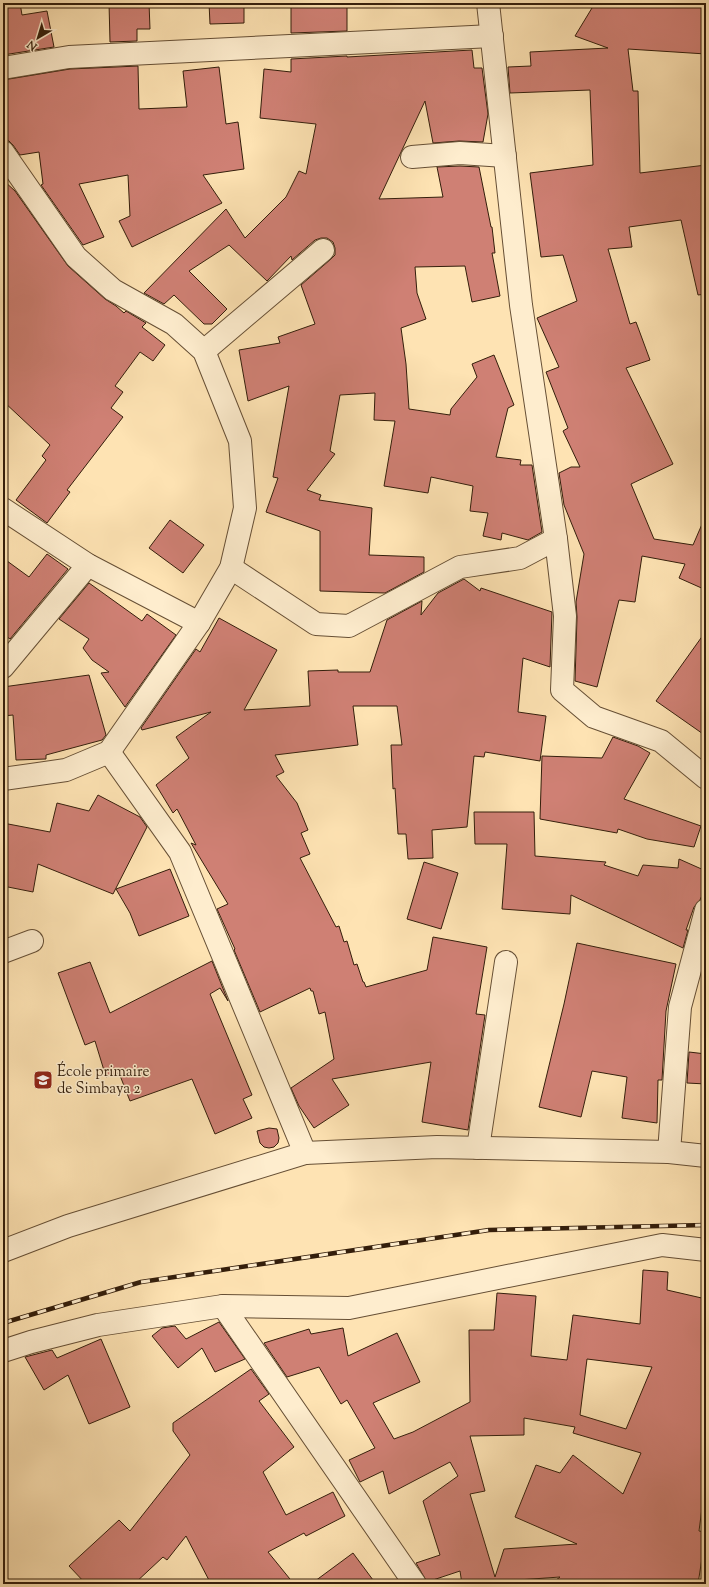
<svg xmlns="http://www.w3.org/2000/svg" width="709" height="1587" viewBox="0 0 709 1587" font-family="'Sorts Mill Goudy',serif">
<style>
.building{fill:#cf8074;stroke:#341e0b;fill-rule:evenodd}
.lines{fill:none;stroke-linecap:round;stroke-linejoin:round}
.minor-casing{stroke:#664f35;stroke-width:24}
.minor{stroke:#feedce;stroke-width:22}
.rail-casing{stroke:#341e0b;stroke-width:4.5}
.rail{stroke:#feedce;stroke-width:3;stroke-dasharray:9;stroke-linecap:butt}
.labels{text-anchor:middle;stroke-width:3;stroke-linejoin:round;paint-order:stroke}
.poi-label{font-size:15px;fill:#341e0b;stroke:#feedce;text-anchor:start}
</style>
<rect width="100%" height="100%" fill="#fee3b3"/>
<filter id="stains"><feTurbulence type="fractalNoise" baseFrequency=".005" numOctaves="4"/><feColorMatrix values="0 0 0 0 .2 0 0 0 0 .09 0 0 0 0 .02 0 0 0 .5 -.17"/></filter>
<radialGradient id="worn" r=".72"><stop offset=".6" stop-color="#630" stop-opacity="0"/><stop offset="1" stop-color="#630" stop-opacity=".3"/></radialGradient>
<g class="building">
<path d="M3 3H20L22 15 47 11 54 47 3 55Z"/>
<path d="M109 3H149L150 29H137V41L110 42Z"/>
<path d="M209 3H244V23L210 24Z"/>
<path d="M595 3H706V54L628 49 633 91H638L640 173 706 165V294L698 295 681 220 629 227 632 247 608 249 630 324 636 322 650 360 626 368 673 464 631 484 654 539 693 545 706 515V590L679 578 685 564 642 556 635 602 619 600 597 687 575 681 577 617 576 602 584 554 564 505 559 473 571 467H580L563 431 568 428 546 372 559 367 537 318 577 301 563 255 541 257 530 173 593 165 590 90 510 93 508 67 531 66 530 52 608 48 575 36Z"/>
<path d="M291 6 347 7V31L291 33Z"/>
<path d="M472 50 474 68H482L488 114 483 142 459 141 433 143 425 101 379 199 443 197 437 167 460 166 479 167 491 227H492L495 253H492L500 296 472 302 465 266 415 267 417 293 426 319 401 328 406 364 409 409 450 415 451 409 477 377 472 364 494 355 514 405 508 408 496 457 521 460 520 465H532L542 532 528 540 502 533 501 540 483 536 488 513 470 511 473 486 431 477 428 493 384 486 395 421 374 420 375 393 340 395 330 451 335 454 307 490 321 495 319 500 372 508 369 555 424 557V572L385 593 320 591V531L266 512 278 478 273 477 289 386 248 401 239 350 280 343 278 337 315 324 301 285 331 259 335 255V248L333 242 327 238H321L315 240 292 260 291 256 267 281 229 245 189 271 227 309 212 324H204L174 295 164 304 144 293 226 209 245 238 286 197 299 171 306 174 316 124 260 118 264 69 291 72V59L347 56V57Z"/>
<path d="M138 66 139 109 187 107 183 71 219 67 226 124 238 122 244 169 203 175 222 203 132 247 119 221 130 216 128 175 79 184 104 237 83 245 41 185 43 184 39 152 20 155 13 145 9 141 3 140V80L70 69Z"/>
<path d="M3 180 15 191 68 266 105 299 116 306 124 313 126 311 146 323 142 327 165 345 153 361 140 352 115 386 123 392 111 408 123 417 67 490 70 492 47 523 16 500 46 460 42 456 50 445 3 401Z"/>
<path d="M170 520 204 545 183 573 149 548Z"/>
<path d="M47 554 68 569 10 639 3 634V558L29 577Z"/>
<path d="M464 579 480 591 481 588 552 612 550 667 523 658 518 712 546 716 540 761 485 752 484 757 474 756 467 827 432 830 433 858 408 859 406 834H398L395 788 393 789 391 745H402L397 706H353L358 745 275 755 284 772 276 776 297 803 308 830 301 833 310 854 300 858 336 927 339 926 344 942 347 941 354 965 357 964 363 982H364L366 987 427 970 433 937 487 947 476 1014 485 1015 468 1130 422 1122 431 1062 332 1079 349 1105 314 1128 299 1106 291 1088 334 1059 325 1012 319 1014 313 991H311L310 988 260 1012 234 950 235 949 217 909 228 904 191 843 196 845 177 809 173 813 156 785 189 758 176 737 211 712 142 730 141 728 196 649 200 652 219 618 277 650 244 710 310 706 308 671 338 670V672H370L387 620 422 601 421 615 438 593Z"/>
<path d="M89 583 142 621 147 614 176 635 125 707 101 673 109 672 92 660 83 648 89 639 59 619Z"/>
<path d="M706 631V736L656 701Z"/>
<path d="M89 675 106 735 102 740 46 755V759L16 760 13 715 3 716V687Z"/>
<path d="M613 737 638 746 650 753 624 799 701 826 694 847 647 839 618 829 617 833 540 819 542 756 602 758Z"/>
<path d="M98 795 140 817 147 827 113 894 38 864 33 892 3 886V823L50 832 57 803 89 811Z"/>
<path d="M474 812H534L535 856 606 862 604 865 638 876 643 865 678 868 679 859 706 871V886L700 900 694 907 686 930H688L683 948 571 895 570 914 502 909 507 844H475Z"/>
<path d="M424 862 458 873 441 929 407 919Z"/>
<path d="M170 869 189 916 139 936 130 913 116 889Z"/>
<path d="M577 943 676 964 666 1011 662 1080H658L657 1123 622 1118 627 1077 592 1071 581 1117 539 1107 564 1004Z"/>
<path d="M212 961 228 1001 220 988 210 994 252 1095 243 1099 252 1118 215 1134 192 1079 130 1101 119 1073 106 1077 95 1041 85 1045 58 973 90 962 110 1013Z"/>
<path d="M689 1052 706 1054V1084L687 1083Z"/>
<path d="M269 1128 277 1129 279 1138 278 1143 274 1147 269 1148 264 1147 260 1143 257 1131Z"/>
<path d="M643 1270 668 1272 667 1290 706 1299V1477L699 1531 706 1532 698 1584H551L560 1577 462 1584 460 1571 427 1582 416 1563 440 1555 423 1501 458 1476 450 1462 389 1494 383 1471 360 1482 349 1460 375 1448 347 1400 341 1404 319 1367 287 1377 264 1343 309 1329 311 1334 343 1328 348 1356 397 1333 420 1382 373 1403 394 1439 413 1432 470 1402 469 1330H494L497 1293 536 1296 531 1356 567 1360 573 1315 640 1324ZM587 1359 652 1367 626 1429 580 1415ZM524 1418 575 1427 573 1433 641 1453 623 1494 573 1455 560 1473 536 1465 515 1517 577 1544 504 1549 495 1577 470 1494 485 1491 470 1436 524 1435Z"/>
<path d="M219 1322 245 1359 215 1372 202 1348 178 1368 152 1336 162 1328 175 1326 186 1339Z"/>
<path d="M101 1339 130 1407 89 1424 68 1375 44 1390 25 1357 52 1350 57 1358Z"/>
<path d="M251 1369 269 1394 259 1401 294 1447 263 1472 286 1515 333 1492 345 1516 306 1536 304 1533 268 1552 294 1584H211L186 1536 167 1560 163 1557 134 1584H86L69 1566 119 1520 130 1531 190 1455 173 1431V1423Z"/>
<path d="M353 1553 376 1584H311Z"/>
</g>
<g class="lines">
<g class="minor-casing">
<g id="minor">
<path d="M488 3 521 305 556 539 565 616 562 690 594 717 661 741 706 778"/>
<path d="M3 68 69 57 492 36"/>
<path d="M3 152 76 257 113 290 174 324 204 351 240 441 245 508 231 568 199 623 109 752 66 770 3 779"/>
<path d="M412 157 460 153 505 156"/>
<path d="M204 351 323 250"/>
<path d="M3 509 88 565 199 623"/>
<path d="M231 568 316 624 349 626 460 567 520 558 556 539"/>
<path d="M3 667 88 565"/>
<path d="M109 752 180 852 305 1153"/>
<path d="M3 952 32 941"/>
<path d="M478 1148 506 962"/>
<path d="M669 1152 680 1007 706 910"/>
<path d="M3 1251 68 1226 305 1153 437 1147 669 1152 706 1156"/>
<path d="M223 1306 415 1584"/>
<path d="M3 1351 31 1342 98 1325 223 1306 349 1308 662 1245 706 1250"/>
</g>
</g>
<use href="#minor" class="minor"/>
<g class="rail-casing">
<path id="rail" d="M3 1323 141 1282 489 1230 706 1225"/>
</g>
<use href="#rail" class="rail"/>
</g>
<defs>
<g id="school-square" transform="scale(1)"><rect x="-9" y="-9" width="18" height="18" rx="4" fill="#8f2418" stroke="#feedce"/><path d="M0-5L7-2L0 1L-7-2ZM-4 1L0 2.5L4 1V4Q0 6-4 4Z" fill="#fff"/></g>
</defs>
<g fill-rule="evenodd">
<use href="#school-square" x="43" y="1080"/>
</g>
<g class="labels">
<g class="poi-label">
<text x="57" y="1076">École primaire<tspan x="57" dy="17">de Simbaya 2</tspan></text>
</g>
</g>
<rect width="709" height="1587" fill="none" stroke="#fee3b3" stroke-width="16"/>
<rect x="4" y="4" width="701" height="1579" fill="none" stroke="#341e0b" stroke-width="2"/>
<rect x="8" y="8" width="693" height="1571" fill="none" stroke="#341e0b"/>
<g transform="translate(38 38) rotate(218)" stroke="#feedce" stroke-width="3" paint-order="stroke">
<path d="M0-3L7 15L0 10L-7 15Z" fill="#341e0b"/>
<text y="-6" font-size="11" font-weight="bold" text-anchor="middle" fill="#341e0b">N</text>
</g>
<rect width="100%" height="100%" filter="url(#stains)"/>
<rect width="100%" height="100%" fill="url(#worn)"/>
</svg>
